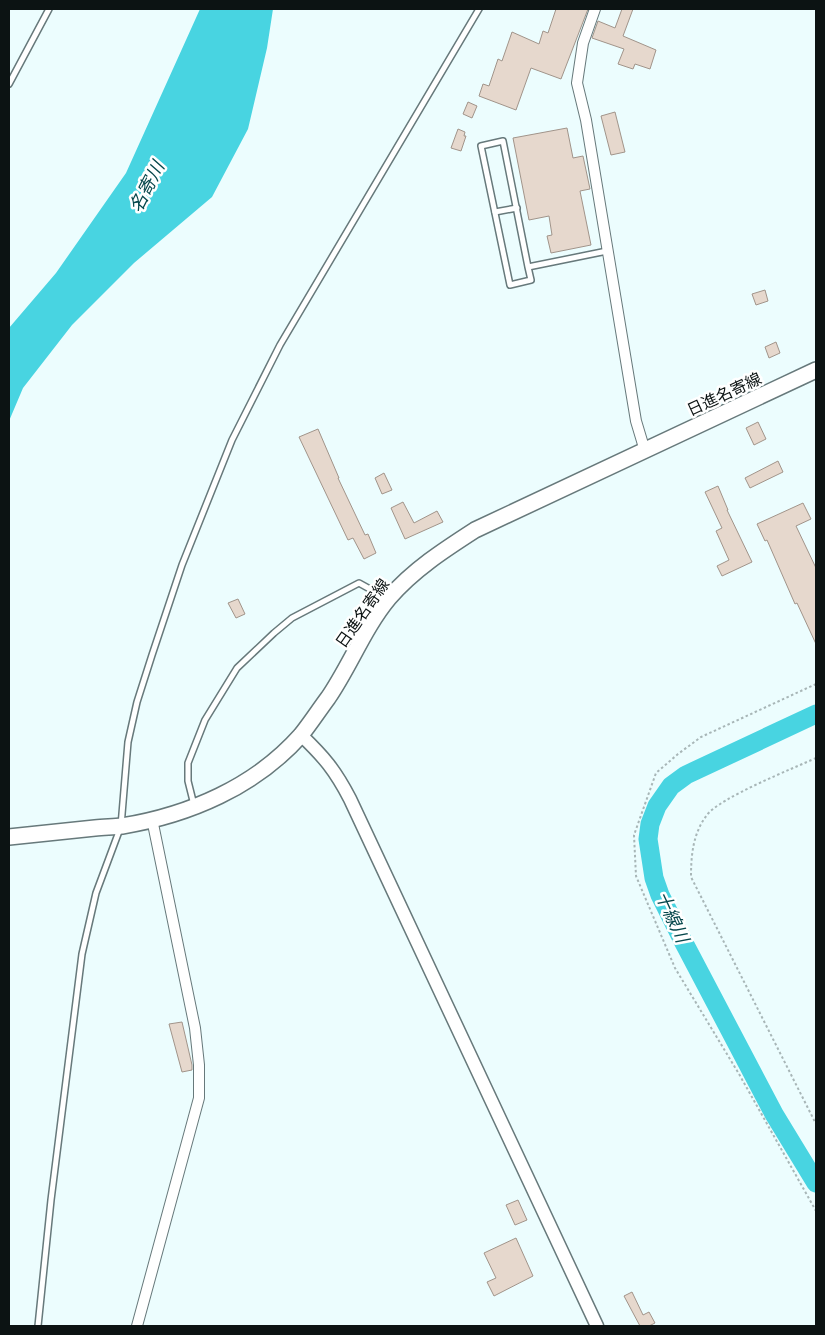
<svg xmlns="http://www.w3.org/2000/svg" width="825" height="1335" viewBox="0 0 825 1335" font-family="'Exo 2','Noto Sans JP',sans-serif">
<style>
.water{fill:#48d4e1}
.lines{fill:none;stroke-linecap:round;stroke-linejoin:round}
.river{stroke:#48d4e1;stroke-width:19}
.building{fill:#e6d8cd;stroke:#a1948a}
.service-casing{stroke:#67797b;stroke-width:8}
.minor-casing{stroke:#67797b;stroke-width:12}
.tertiary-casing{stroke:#67797b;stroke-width:15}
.secondary-casing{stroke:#67797b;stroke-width:18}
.path{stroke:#a8b6b7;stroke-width:2;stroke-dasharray:2.5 2.5;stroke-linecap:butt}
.service{stroke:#fff;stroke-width:5}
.minor{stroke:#fff;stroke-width:10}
.tertiary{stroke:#fff;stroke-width:12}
.secondary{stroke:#fff;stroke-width:15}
.labels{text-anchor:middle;stroke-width:5;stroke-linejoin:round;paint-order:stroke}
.street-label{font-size:16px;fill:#0c1313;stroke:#fff}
.water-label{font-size:18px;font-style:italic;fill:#06474c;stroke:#fff}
</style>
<rect width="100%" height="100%" fill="#ecfdfe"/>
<path class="water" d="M200 9H273L267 48 248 129 212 197 134 263 72 325 23 388 9 421V328L56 273 126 173Z"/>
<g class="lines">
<path class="river" d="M816 714 686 775 671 786 657 806 650 824 648 839 654 878 660 895 683 941 774 1114 816 1183"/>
</g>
<g class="building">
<path d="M556 9H588L561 79 531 68 516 110 479 96 483 84 489 86 498 59 502 61 512 32 539 44 543 31 548 33Z"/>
<path d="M622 9H633L623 36 656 50 650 69 635 64 633 69 618 64 624 49 592 38 598 21 615 28Z"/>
<path d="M468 102 477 106 472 118 463 114Z"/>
<path d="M615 112 625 152 611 155 601 116Z"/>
<path d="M567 128 573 158 583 156 590 189 580 191 591 245 551 253 547 236 552 235 549 216 529 220 513 138Z"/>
<path d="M458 129 465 132 464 136H466L461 151 451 148Z"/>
<path d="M765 290 768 301 756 305 752 294Z"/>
<path d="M776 342 780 353 769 358 765 347Z"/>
<path d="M758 422 766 439 754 445 746 428Z"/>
<path d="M318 429 339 478H338L365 535 368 534 376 553 364 559 353 538 348 540 299 437Z"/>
<path d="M778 461 783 472 750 488 745 478Z"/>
<path d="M384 473 392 490 382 494 375 478Z"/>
<path d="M718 486 728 510H727L752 562 722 576 717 566 729 560 716 531 722 528 705 492Z"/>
<path d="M403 502 414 523 437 511 443 522 405 539 391 508Z"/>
<path d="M803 503 811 519 796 526 816 568V644L797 603 795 604 767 540 765 541 757 524Z"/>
<path d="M238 599 245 614 236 618 228 603Z"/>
<path d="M182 1022 192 1065V1070L182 1072 169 1024Z"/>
<path d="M518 1200 527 1220 515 1225 506 1205Z"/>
<path d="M516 1238 533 1276 494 1296 487 1282 496 1278 484 1253Z"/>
<path d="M632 1292 643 1315 649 1312 655 1323 649 1326H640L624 1296Z"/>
</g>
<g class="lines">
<g class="service-casing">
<g id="service">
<path d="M9 84 49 9"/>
<path d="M495 212 517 208"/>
<path d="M528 267 531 280 510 285 481 146 503 141 528 267 607 251"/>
<path d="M194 805 188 781V763L205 720 237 668 274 633 292 618 359 583 386 598"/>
<path d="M38 1326 51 1200 82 954 96 893 121 826 128 742 137 702 152 655 182 565 232 440 280 345 479 9"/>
</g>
</g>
<g class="minor-casing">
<g id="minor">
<path d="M595 9 583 43 577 83 586 120 636 421 645 451"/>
<path d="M137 1326 199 1098V1065L195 1028 152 819"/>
</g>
</g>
<g class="tertiary-casing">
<path id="tertiary" d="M301 735C324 757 335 770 350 799L597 1326"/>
</g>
<g class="secondary-casing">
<path id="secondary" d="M9 837C38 834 67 831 95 828 104 827 113 827 122 826 189 815 255 787 301 735 310 724 319 710 328 698 350 666 364 628 389 598 413 570 444 550 475 530L816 370"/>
</g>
<g class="path">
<path d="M816 684 701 737 678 754 656 773 634 835 636 876 675 968 739 1074 816 1211"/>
<path d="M816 758C794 768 719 798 707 815 693 833 691 855 691 877L816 1124"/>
</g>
<use href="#service" class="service"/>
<use href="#minor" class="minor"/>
<use href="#tertiary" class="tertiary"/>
<use href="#secondary" class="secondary"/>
</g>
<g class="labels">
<g class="street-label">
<text transform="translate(724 394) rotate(-25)" y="6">日進名寄線</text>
<text transform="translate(362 613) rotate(-55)" y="6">日進名寄線</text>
</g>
<g class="water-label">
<text transform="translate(147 187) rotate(-63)" y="6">名寄川</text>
<text transform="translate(672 917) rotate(65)" y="6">十線川</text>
</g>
</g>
<rect width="825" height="1335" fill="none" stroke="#0c1313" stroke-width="20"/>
</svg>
